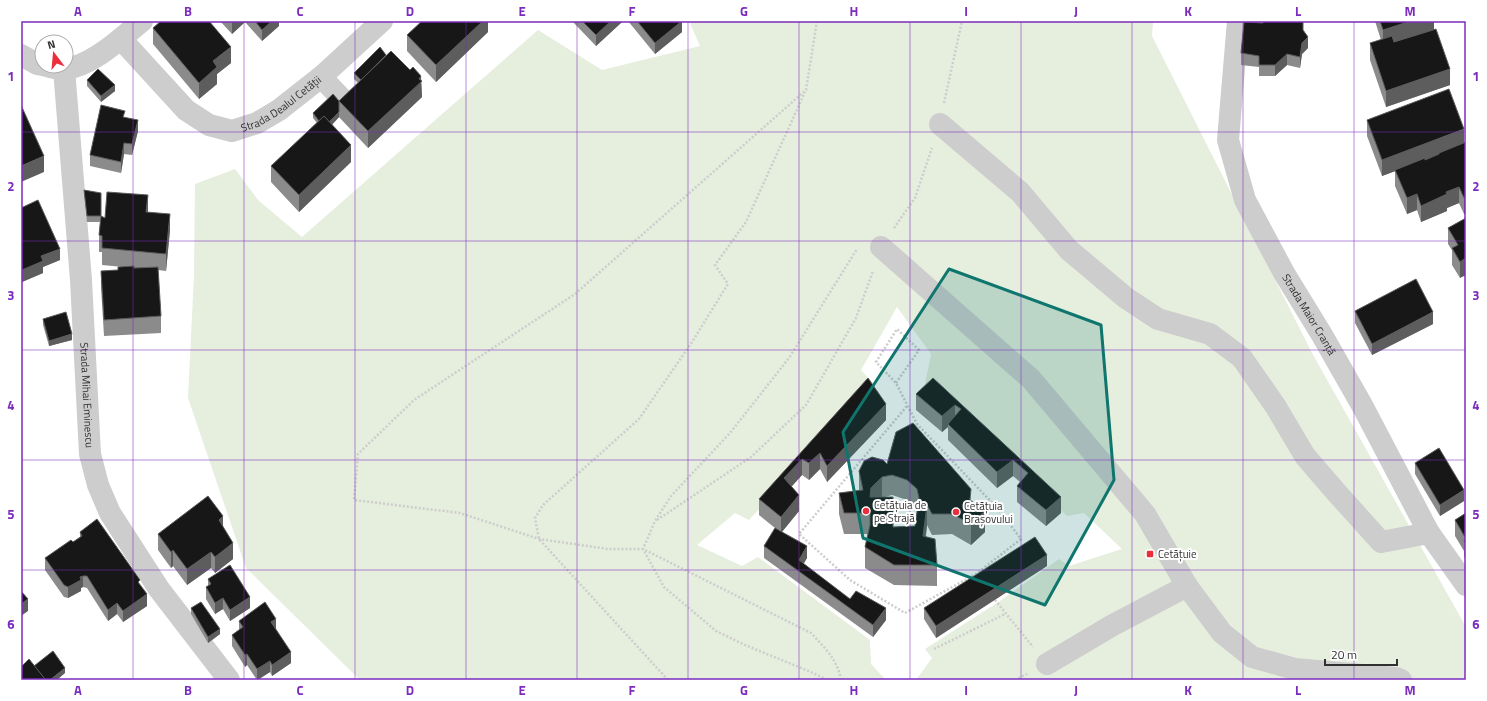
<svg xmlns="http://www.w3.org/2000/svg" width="1487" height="701" viewBox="0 0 1487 701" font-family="'Titillium Web',sans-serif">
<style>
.green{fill:#e6eede}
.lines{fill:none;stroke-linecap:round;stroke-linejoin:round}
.path{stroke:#cdcdcd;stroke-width:2.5;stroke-dasharray:2 2;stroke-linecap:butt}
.minor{stroke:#cdcdcd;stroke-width:22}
.wall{fill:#8b8b8b;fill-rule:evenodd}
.shaded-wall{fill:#5d5d5d}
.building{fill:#171717;stroke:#5d5d5d;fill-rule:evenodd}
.marked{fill:#0f766e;fill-opacity:0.2;stroke:#0f766e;stroke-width:3;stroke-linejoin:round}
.grid{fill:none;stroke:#7b2cbf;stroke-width:1;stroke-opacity:0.55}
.poi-dot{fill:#ec2e3c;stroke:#fff;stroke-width:1.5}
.labels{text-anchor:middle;stroke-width:4;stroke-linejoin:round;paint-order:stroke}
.street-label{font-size:11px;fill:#303030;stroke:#fff}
.poi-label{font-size:11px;fill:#303030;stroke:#fff;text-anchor:start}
.neatline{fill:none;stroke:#7b2cbf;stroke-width:1.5}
.grid-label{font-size:13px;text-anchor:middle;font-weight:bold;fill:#7b2cbf}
</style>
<rect width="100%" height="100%" fill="#fff"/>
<path class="green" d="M689 21H1153L1152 36 1312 353 1466 627V680H916L932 658 925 649 997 603 1059 559 1069 566 1122 549 1084 513 1067 516 925 384 931 354 897 307 861 370 874 384 749 520 735 513 697 545 742 566 758 557 870 640 871 664 886 680H360L246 568 188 398 194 275 195 184 235 169 258 200 302 237 538 30 602 70 700 46Z"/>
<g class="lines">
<g class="path">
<path d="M817 21 806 90 575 294 414 400 358 454 354 500 460 513 539 539 608 549H643L811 633C824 647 838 660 841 680"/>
<path d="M944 103 962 21"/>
<path d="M894 228 915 198 932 148"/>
<path d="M896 383 919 350 897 329 876 362 896 383 917 424 998 509 1021 539 976 574 905 613 850 580 799 534 907 406"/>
<path d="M657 520 751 457 806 405 856 318 873 271"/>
<path d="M995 600 1033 647"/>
<path d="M934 649 1005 614"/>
<path d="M668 680 539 539 535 518 543 505 639 419 692 342 728 284 715 265 746 222 805 92"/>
<path d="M827 680 811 672 745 645 716 631 664 587 643 549 655 521 671 496 730 433 789 358 857 249"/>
<path d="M1015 680 1027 674"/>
</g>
<g class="minor">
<path id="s1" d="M1238 21 1228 140 1245 200 1284 273 1322 335 1363 407 1429 533 1466 585"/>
<path id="s2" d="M121 39 186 110 209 125 232 131 257 123 279 110 321 77 382 21"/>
<path d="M21 55 37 64 42 65"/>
<path d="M46 66C51 67 59 70 65 69 92 66 121 38 142 21"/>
<path id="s3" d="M64 69 81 280 90 454 98 485 110 513 159 589 229 680"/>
<path d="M321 77 346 103"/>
<path d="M940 124 1020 192 1069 250 1126 298 1158 319 1210 334 1242 358 1276 407 1305 456 1336 492 1381 542 1429 533"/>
<path d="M881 247 1031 379 1145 514 1187 586 1222 633 1252 657 1295 669 1396 678 1401 680"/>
<path d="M1047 664 1113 625 1187 586"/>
</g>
</g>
<g class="wall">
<path d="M220 21H279V26L262 41 245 22 232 34Z"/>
<path d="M488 21V32L436 82 407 51V35Z"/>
<path d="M572 21H622V22L596 46Z"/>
<path d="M628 21H682V32L655 54Z"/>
<path d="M1375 21H1434V30L1450 85 1386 107 1370 60V43L1381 40Z"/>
<path d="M153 28 231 63 217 74V84L199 99 153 44Z"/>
<path d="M1303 31 1308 48 1302 54 1300 68 1287 65 1275 76H1259V67L1241 65V53Z"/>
<path d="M386 55 410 70 421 80 422 97 368 148 339 117 332 125 351 162 299 212 271 182V166L317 123 313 118V113L339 101 358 83 354 79V73Z"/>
<path d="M87 80 115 91 101 102 87 86Z"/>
<path d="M125 117 138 131 132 155 124 154 121 173 90 166V155Z"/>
<path d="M1367 120 1464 143 1466 142V214H1464L1459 203 1447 208V211L1421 222 1417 210 1407 214 1395 186V171L1382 176 1367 136Z"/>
<path d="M84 190 101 216 105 218 148 212 170 230 166 271 158 270 161 316V333L104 336 101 287V271L118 270 123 267 102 265V252H99V235L100 222H87Z"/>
<path d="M21 208 60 260 43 267V273L22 282 21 278Z"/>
<path d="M1466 218 1460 278 1452 265V250L1448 244V228Z"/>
<path d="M1355 311 1433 324 1372 355 1355 323Z"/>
<path d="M43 319 72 340 49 346 43 325Z"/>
<path d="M868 378 886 420 827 482 820 469 809 480 802 475 791 487 799 511 782 532 807 558 803 564 850 599 886 620 873 637 764 558V546L775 528 759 515V499Z"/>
<path d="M933 378 1061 497V513L1046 526 1017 502V486L1020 482 1013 476 997 488 948 440V427L942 432 916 410V394Z"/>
<path d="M1415 463 1464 501 1440 516 1415 474Z"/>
<path d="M887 464 971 501 985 532 971 545 952 534 932 535 927 525 926 536 937 565V586L894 585 865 568V547L868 534H844L839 514V493L859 490V471ZM892 495 907 500 917 510V512L915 526 893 527 885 497Z"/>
<path d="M1466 513V560L1464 556V551L1455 536V520Z"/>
<path d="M223 526 233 559 215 573 211 568 187 585 173 566 171 568 158 550V534Z"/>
<path d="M80 532 140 585 147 606 123 622 117 614 108 621 87 588 83 587 81 588V591L68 598 64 597 45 570V558L73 542 80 537Z"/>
<path d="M1047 566 936 638 924 619V608Z"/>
<path d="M208 579 250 608 230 621 223 609 215 614 206 599V587L208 586Z"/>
<path d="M191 608 220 634 208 643 191 614Z"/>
<path d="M239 621 276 629 291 663 272 676 270 672 258 680H257L247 665 245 667 232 646V635L239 630Z"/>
</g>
<g class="shaded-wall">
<path d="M234 21H245V22L232 34V23Z"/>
<path d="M272 21H279V26L262 41V30Z"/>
<path d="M483 21H488V32L436 82V65Z"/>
<path d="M611 21H622V22L596 46V35Z"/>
<path d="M682 21V32L655 54V43Z"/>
<path d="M1411 21H1434V30L1383 46V30Z"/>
<path d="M1308 37V48L1302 54 1300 68V57L1302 43Z"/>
<path d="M231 47V63L217 74V84L199 99V83L213 61Z"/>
<path d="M1287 54V65L1275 76V65Z"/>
<path d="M1450 69V85L1386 107V91Z"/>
<path d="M421 76 422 97 368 148V131Z"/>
<path d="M115 85V91L101 102V96Z"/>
<path d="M339 112V117L324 133V127Z"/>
<path d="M138 120V131L132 155V144Z"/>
<path d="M1464 129V146L1382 176V160Z"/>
<path d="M124 143V154L121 173V162Z"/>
<path d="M351 145V162L299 212V195Z"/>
<path d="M44 156V172L21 182V166Z"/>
<path d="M1459 187V203L1447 208V211L1421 222V206L1446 192Z"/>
<path d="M1417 194V210L1407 214V198Z"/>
<path d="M148 195V212L146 228V212Z"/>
<path d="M1466 197V214H1464V198Z"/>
<path d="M170 214V230L166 271V254Z"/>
<path d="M60 249V260L43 267V273L22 282V270L41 256Z"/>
<path d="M1466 258V275L1460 278V262Z"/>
<path d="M1433 312V324L1372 355V344Z"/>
<path d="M72 334V340L49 346V341Z"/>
<path d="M886 404V420L827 482V466Z"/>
<path d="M955 405V421L948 424V427L942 432V416Z"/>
<path d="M820 453V469L809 480V463Z"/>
<path d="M802 459V475L784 495V478Z"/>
<path d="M1013 460V476L997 488V472Z"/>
<path d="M882 477V497H870L871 488Z"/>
<path d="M1464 490V501L1440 516V505Z"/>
<path d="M799 495V511L781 533V517Z"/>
<path d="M1061 497V513L1046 526V510Z"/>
<path d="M927 505V525L923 556V536Z"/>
<path d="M985 511V532L971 545V524Z"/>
<path d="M223 516V532L219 520Z"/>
<path d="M233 543V559L215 573V557Z"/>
<path d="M807 546V558L799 572V560Z"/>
<path d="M173 550V566L171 568V552Z"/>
<path d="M211 552V568L187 585V569Z"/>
<path d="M1047 555V566L936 638V626Z"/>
<path d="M83 576V587L81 588V591L68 598V587L80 577Z"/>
<path d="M147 594V606L123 622V611Z"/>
<path d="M250 597V608L230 621V610Z"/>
<path d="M223 598V609L215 614V603Z"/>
<path d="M28 599V611L21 616V604Z"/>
<path d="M117 603V614L108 621V610Z"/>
<path d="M886 608V620L873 637V625Z"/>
<path d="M276 619V630L271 622Z"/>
<path d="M220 629V634L208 643V637Z"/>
<path d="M291 652V663L272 676V665Z"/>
<path d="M247 654V665L245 667V655Z"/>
<path d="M270 661V672L257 680V669Z"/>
<path d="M65 668V673L57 680H50Z"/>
</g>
<g class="building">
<path d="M161 21H209L231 47 213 61 217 67 199 83 153 28Z"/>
<path d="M255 21H272L262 30Z"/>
<path d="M422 21H483L436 65 407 35Z"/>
<path d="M582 21H611L596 35Z"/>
<path d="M637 21H682L655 43Z"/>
<path d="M1263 21H1303V30L1308 37 1302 43 1300 57 1287 54 1275 65H1259V56L1241 53 1244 22 1263 23Z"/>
<path d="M1380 21H1411L1383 30Z"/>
<path d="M1436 29 1450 69 1386 91 1370 43 1392 36 1394 42Z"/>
<path d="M380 47 386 55 361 80 354 73Z"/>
<path d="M391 51 410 70 413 67 421 76 419 79 422 81 368 131 339 101Z"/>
<path d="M98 69 115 85 101 96 87 80Z"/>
<path d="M1449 89 1464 129 1382 160 1367 120Z"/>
<path d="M333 94 339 101V112L329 122 324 116 319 121 313 113Z"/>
<path d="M21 105 44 156 21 166Z"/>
<path d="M101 105 125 111 123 117 138 120 132 144 124 143 121 162 90 155Z"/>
<path d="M324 116 351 145 299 195 271 166Z"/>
<path d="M1466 142V197L1464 198 1459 187 1446 192 1447 194 1421 206 1417 194 1407 198 1395 170 1425 158V160L1439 154V153Z"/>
<path d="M84 190 101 193V216H87Z"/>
<path d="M107 192 148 195 146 212 170 214 166 254 102 248V236L99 235 101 216 105 218Z"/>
<path d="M38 200 60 249 41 256 43 261 22 270 21 267V208Z"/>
<path d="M1466 218V258L1460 262 1452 248 1458 245 1448 228Z"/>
<path d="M134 266V268L158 267 161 316 104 320 101 271 118 270V267Z"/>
<path d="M1416 279 1433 312 1372 344 1355 311Z"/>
<path d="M66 312 72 334 49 341 43 319Z"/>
<path d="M868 378 886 404 827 466 820 453 809 463 802 459 784 478 799 495 781 517 759 499Z"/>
<path d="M933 378 1061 497 1046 510 1017 486 1028 473 1013 460 997 472 948 424 961 409 955 405 942 416 916 394Z"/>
<path d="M913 423 971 489 970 500 985 511 971 524 952 514H932L927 505 923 536 935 539 937 565H894L865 547 870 525V513H844L839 493 863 490 859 471 864 461 872 457 883 460 887 464 896 432ZM892 475 907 480 917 489 919 498 915 526 893 527V497H870L871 488 882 477Z"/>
<path d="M1439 448 1464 490 1440 505 1415 463Z"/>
<path d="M208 496 223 516 219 520 233 543 215 557 211 552 187 569 173 550 171 552 158 534Z"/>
<path d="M1466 513V544L1464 540 1466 539 1455 520Z"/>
<path d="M97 519 140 580 138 582 147 594 123 611 117 603 108 610 87 576H83L80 577 81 580 68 587 64 585 45 558 71 540 73 542 82 536 80 532Z"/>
<path d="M775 528 807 546 799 560 850 599 856 591 886 608 873 625 764 546Z"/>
<path d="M1035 537 1047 555 936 626 924 608Z"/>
<path d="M230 565 250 597 230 610 223 598 215 603 206 587 211 584 208 579Z"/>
<path d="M21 591 28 599 21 604Z"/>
<path d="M201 602 220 629 208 637 191 608Z"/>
<path d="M265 602 276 619 271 622 291 652 272 665 270 661 257 669 247 654 245 655 232 635 243 627 239 621Z"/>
<path d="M53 651 65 668 50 680H45L34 666Z"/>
<path d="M29 659 45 679V680H21V667Z"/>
</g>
<path class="marked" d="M949 269 1101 325 1114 480 1045 605 863 538 843 432Z"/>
<path class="grid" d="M133 21V680M244 21V680M355 21V680M466 21V680M577 21V680M688 21V680M799 21V680M910 21V680M1021 21V680M1132 21V680M1243 21V680M1354 21V680M21 132H1466M21 241H1466M21 350H1466M21 460H1466M21 570H1466"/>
<g class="poi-dot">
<circle cx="866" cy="511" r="4"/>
<circle cx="956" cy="512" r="4"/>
<rect x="1146" y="550" width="8" height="8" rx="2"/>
</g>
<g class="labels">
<g class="street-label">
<text dy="4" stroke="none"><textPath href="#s2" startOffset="204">Strada Dealul Cetății</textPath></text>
<text dy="4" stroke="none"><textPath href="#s1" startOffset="313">Strada Maior Cranță</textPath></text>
<text dy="4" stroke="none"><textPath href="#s3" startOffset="327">Strada Mihai Eminescu</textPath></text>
</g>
<g class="poi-label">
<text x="874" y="509">Cetățuia de<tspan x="874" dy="13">pe Strajă</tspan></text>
<text x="964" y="510">Cetățuia<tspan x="964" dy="13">Brașovului</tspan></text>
<text x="1158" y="558">Cetățuie</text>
</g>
</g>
<rect width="1487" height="701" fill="none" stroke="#ffffff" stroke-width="44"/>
<g transform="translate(54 54) rotate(344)"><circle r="19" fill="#ffffff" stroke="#acacac"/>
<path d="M0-3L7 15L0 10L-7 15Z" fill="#ec2e3c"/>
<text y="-6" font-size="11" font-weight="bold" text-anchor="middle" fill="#303030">N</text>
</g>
<path d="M1325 659v6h72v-6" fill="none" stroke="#303030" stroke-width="2"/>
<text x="1331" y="659" font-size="12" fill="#303030" stroke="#ffffff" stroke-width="3" paint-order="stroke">20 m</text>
<rect x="22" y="22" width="1443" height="657" class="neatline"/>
<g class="grid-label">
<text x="78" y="16">A</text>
<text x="188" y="16">B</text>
<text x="300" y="16">C</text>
<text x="410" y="16">D</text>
<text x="522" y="16">E</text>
<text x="632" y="16">F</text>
<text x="744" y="16">G</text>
<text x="854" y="16">H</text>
<text x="966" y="16">I</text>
<text x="1076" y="16">J</text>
<text x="1188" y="16">K</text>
<text x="1298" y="16">L</text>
<text x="1410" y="16">M</text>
<text x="11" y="81">1</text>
<text x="1476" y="81">1</text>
<text x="11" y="191">2</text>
<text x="1476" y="191">2</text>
<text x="11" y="300">3</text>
<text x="1476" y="300">3</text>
<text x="11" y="410">4</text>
<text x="1476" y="410">4</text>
<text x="11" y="519">5</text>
<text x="1476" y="519">5</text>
<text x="11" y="629">6</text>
<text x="1476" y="629">6</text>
<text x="78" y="695">A</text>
<text x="188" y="695">B</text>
<text x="300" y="695">C</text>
<text x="410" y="695">D</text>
<text x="522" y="695">E</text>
<text x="632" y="695">F</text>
<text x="744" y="695">G</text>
<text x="854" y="695">H</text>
<text x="966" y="695">I</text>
<text x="1076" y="695">J</text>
<text x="1188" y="695">K</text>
<text x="1298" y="695">L</text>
<text x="1410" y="695">M</text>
</g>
</svg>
